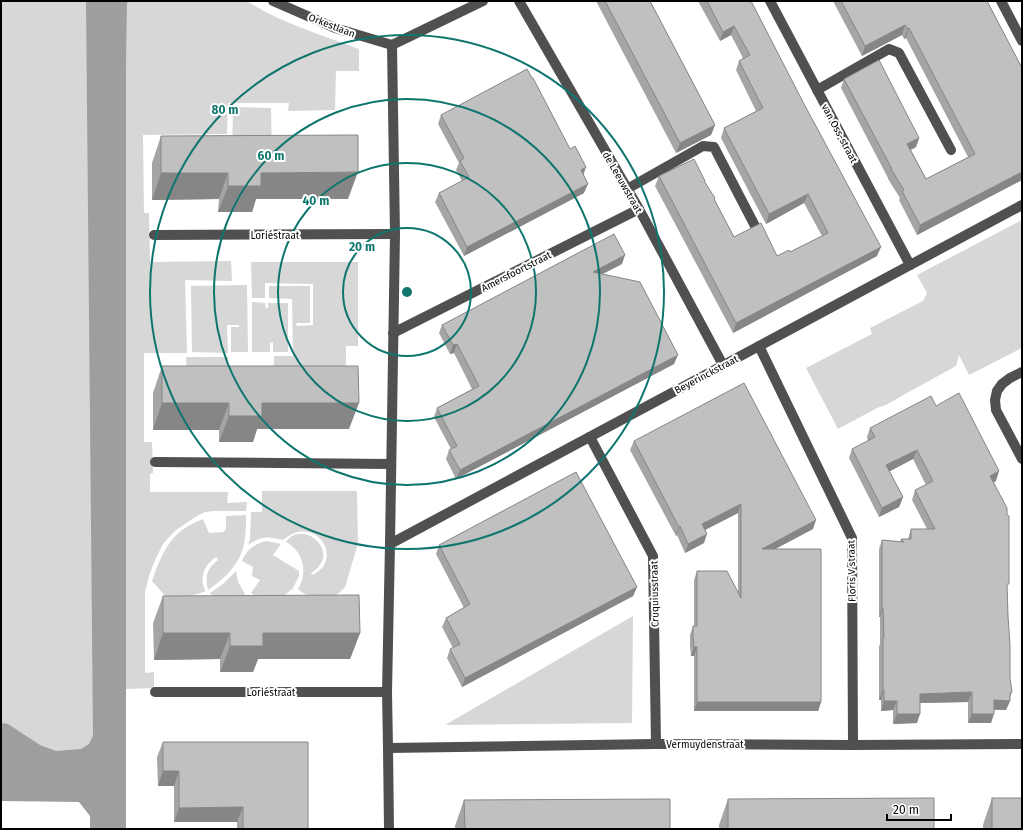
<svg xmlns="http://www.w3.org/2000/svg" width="1023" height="830" viewBox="0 0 1023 830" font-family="'Fira Sans',sans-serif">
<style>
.green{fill:#d7d7d7}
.water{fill:#9e9e9e}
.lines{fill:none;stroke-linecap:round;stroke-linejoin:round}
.minor{stroke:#505050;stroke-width:10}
.wall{fill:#a5a5a5}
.shaded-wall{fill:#868686}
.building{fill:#c0c0c0;stroke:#868686}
.ring{fill:none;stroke:#0f766e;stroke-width:2}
.labels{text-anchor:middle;stroke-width:4;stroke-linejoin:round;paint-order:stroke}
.street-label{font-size:10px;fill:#000;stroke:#fff}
.centre{fill:#0f766e;stroke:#fff;stroke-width:2}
.ring-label{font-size:12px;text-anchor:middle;font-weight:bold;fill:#0f766e;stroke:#fff;stroke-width:4;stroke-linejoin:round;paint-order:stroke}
</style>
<rect width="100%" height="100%" fill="#fff"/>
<g class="green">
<path d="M1 1H101L107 777 1 775Z"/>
<path d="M128 1H247C280 23 323 35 359 49V71H336L335 110 288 111 289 103H228L227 134 143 135 144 213H149L150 262 231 261 232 281 185 280 187 353H144V442H152L153 473 150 474V492H228L227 503 247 502 246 511H214L205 512 197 516 176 530 169 537 163 544 155 560 149 576 145 592V673L154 672V688L125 689 126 76 127 5Z"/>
<path d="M233 107 271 108 272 160H232Z"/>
<path d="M1022 220V348L969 375 959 355 956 366 898 398 886 405 879 407 838 429 806 368 872 334 870 328 923 301 927 293 917 275Z"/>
<path d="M251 262H358V346H346V370L274 372V356H293L292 299 269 298V286H310V323H296L297 326 313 325V284L265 283V298H252Z"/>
<path d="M247 285 248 352H231V327H239V325H227L228 353 192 352 191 286Z"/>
<path d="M252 302 265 303 266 308H268V303H288V352H273V342L270 343V352H252Z"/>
<path d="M186 357H228L227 372 187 373Z"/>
<path d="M262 491H357L358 544 345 587 340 592 335 596H310L303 593 298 589C308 572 304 552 286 542 302 518 344 552 311 573L312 575C346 560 315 512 283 540 268 536 261 536 248 545L250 539 251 512H262Z"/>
<path d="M246 515C246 523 246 530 245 538 242 562 228 576 208 590 205 575 207 569 218 560L216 557C205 564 198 579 206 591 193 596 182 598 169 600L152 581C158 563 166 543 181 531 187 526 196 522 203 519L209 533 224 532 226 528V516Z"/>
<path d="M267 541 281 544 273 555 299 571V576L293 588 284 596 259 598 251 593 260 580 252 576 253 567 242 561C247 549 256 543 267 541Z"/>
<path d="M236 571 238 582 245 594 242 597H213L210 593 223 584Z"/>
<path d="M633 616 632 723 445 725Z"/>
</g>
<path class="water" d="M86 1H128L127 5 126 76V829H90V816L79 802 1 801V723L8 724 40 745 56 751 81 749 89 744 93 736Z"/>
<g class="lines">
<g class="minor">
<path d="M273 1 335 28 392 45"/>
<path d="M519 1 639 209 723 365"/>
<path d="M770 1 910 265"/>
<path d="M1001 1 1022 41"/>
<path d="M392 45 483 1"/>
<path d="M817 90 889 49 899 53 951 150"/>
<path d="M627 189 703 146 714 147 755 226"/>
<path d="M154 235 395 234"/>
<path d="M393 333 639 209"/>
<path d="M759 346 852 538 853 745"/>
<path d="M1022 372 1010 378 1002 384 997 391 995 400 996 410 1022 459"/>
<path d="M590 437 653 556 656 744"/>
<path d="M155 462 391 464"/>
<path d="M390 544 1022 205"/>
<path d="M155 692H387"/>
<path d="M388 748 656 744 853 745 1022 744"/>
<path d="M389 829 388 748 387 692 390 544 395 234 392 45"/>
</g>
</g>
<g class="wall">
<path d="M596 1H650L715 125 711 135 676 153Z"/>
<path d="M698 1H751L877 256 733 333 655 186 659 176 705 181V182L734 237 777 256 790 252 822 236 804 203 766 224 721 138 724 128 756 111 736 70 739 61 743 58 731 35 720 41Z"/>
<path d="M833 1H987L1022 68V180L917 235 899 200 900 198 888 179V178L841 88 844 79 919 138 916 147 911 150 926 179 968 157 906 38 904 39 902 35 862 56Z"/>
<path d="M441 115 583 175 584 193 464 256 435 202 439 193 462 181 456 170 459 163 438 124Z"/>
<path d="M161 136 348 199H256L252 212H218L219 199 152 200V163Z"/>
<path d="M622 264 602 274 674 364 456 479 446 459 449 450 451 449 434 417 437 408 472 389 454 353 450 354 439 333 442 325Z"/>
<path d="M162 366 349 429H257L253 442H219V430H153V393Z"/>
<path d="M936 406 996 481 994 482 1007 589 1010 697V701L1006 710H994L991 723H968V702L920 703 917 723 893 724V710L881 711V700H879V647L880 644V617H879V549L882 540 900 542 901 539H908L911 529H927L912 500 915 490 926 485 913 459 889 471 903 497 899 507 879 517 849 458 852 449 868 441 867 437 870 428Z"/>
<path d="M634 441 813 529 775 549 821 702 818 711H694V656H691L690 646V635L693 626H694V580L697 571 738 592V513L705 530 704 543 685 553 677 535 676 536 630 450Z"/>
<path d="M439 545 637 587 633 596 462 687 447 658 450 649 453 648 442 627 446 618 464 608 436 554Z"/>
<path d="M163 596 360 633 350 659H258L253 672H220V659L154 660 153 623Z"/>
<path d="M163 742 308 829H237V822H174V786H158L157 757Z"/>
<path d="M992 798 1022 829H983V825Z"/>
<path d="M728 799 934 829H719V825Z"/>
<path d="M464 800 670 829H455V826Z"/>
</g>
<g class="shaded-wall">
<path d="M905 25 902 35 862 56 865 46Z"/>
<path d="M734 26 731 35 720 41 723 32Z"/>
<path d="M909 28 906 38 904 39 908 29Z"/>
<path d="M715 125 711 135 676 153 680 143Z"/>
<path d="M919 138 916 147 904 153 907 144Z"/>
<path d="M586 167 583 176 581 170Z"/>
<path d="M358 172 348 199H256L252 212H218L228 186 261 173Z"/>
<path d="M1022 172V180L917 235 920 225Z"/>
<path d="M161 173H228L219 199 152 200Z"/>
<path d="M588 184 584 193 464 256 467 247Z"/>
<path d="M808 194 804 203 766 224 769 214Z"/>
<path d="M881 247 877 256 733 333 736 323Z"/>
<path d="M625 255 622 264 589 281 593 272Z"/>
<path d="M457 344 454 353 450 354 453 345Z"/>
<path d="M678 355 674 364 456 479 460 470Z"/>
<path d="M162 403H229L219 430H153Z"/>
<path d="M262 403H359L349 429H257L253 442H219L229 416Z"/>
<path d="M917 450 913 459 883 475 886 465Z"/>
<path d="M999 471 996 481 987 485 990 476Z"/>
<path d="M903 497 899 507 879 517 882 508Z"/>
<path d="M741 504 738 513 699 533 702 524Z"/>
<path d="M816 520 813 529 758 558 762 549Z"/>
<path d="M680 526 677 535 676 536 679 527Z"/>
<path d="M707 534 704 543 685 553 688 544Z"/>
<path d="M637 587 633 596 462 687 465 678Z"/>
<path d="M882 607 883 608 880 617H879Z"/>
<path d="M163 633H230L220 659 154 660Z"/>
<path d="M263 633H360L350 659H258L253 672H220L230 646Z"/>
<path d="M694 647H697L694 656H691Z"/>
<path d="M883 690H884L881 700H879Z"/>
<path d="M972 692 968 702 917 703 920 694Z"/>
<path d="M1012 692 1008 701H1010L1006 710 990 709 994 700 1010 693Z"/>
<path d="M884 701H897L893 710 881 711Z"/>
<path d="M697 702H821L818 711H694Z"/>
<path d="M897 714H920L917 723 893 724Z"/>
<path d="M972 714H994L991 723H968Z"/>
<path d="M163 771H179L174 786H158Z"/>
<path d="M243 807 237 822H174L179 808Z"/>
</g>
<g class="building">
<path d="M605 1H650L715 125 680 143Z"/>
<path d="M707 1H751L803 102 881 247 736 323 659 176 694 159 705 181H704L715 198 714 199 734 237 761 223 777 256 789 250 790 252 828 233 808 194 769 214 724 128 763 108 739 61 750 55 734 26 723 32Z"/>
<path d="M841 1H987L1022 68V172L920 225 902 191 904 190 891 169H892L844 79 879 60 919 138 907 144 926 179 975 154 909 28 908 29 905 25 865 46Z"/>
<path d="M527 69 532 78H533L570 149 575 146 586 167 581 170 588 184 467 247 439 193 469 177 460 161 464 158 441 115Z"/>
<path d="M358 135V172L261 173V186H228V173H161V136Z"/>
<path d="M614 234 625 255 593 272 640 282 678 355 460 470 449 450 457 446 437 408 479 386 457 344 453 345 442 325Z"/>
<path d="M162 366H358L359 403H262V416H229V403H162Z"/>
<path d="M744 383 816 520 762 549H821V702H697V647H694L693 637V626H697V571H727L741 598V504L702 524 707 534 688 544 680 526 679 527 634 441Z"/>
<path d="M959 393 999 471 990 476 1007 508V515L1009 516V584H1007L1008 616 1010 645V678L1012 692 1010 693V701L994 700V714H972V692L920 694V714H897V701H884V690H883V638H884L883 608 882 607V540L904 542 901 539H911V529H935L915 490 933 481 917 450 886 465 903 497 882 508 852 449 875 437 870 428 931 396 936 406Z"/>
<path d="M576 472 637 587 465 678 450 649 460 644 446 618 470 604 439 545Z"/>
<path d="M359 595 360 633H263V646H230V633H163V596Z"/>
<path d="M163 742H308V829H243V807L179 808V771H163Z"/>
<path d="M934 798V829H728V799Z"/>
<rect x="992" y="798" width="30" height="31"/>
<path d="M670 799V829H465L464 800Z"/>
</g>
<g class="ring">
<circle cx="407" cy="292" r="64"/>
<circle cx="407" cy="292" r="129"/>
<circle cx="407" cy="292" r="193"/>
<circle cx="407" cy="292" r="257"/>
</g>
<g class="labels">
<g class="street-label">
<text transform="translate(332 25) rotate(21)" y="4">Orkestlaan</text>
<text transform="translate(840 133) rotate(62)" y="4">van Oss-straat</text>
<text transform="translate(623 182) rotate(60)" y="4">de Leeuwstraat</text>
<text x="275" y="239">Loriéstraat</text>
<text transform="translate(516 271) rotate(-27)" y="4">Amersfoortstraat</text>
<text transform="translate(706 374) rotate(-28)" y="4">Beyerinckstraat</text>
<text transform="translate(851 571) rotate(-91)" y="4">Floris V straat</text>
<text transform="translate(654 594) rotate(-91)" y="4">Cruquiusstraat</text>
<text x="271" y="696">Loriéstraat</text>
<text x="705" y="748">Vermuydenstraat</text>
</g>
</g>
<circle cx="407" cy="292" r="6" class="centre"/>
<g class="ring-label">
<text x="225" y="114">80 m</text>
<text x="271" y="160">60 m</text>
<text x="316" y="205">40 m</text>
<text x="362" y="251">20 m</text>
</g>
<rect width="1023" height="830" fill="none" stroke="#000000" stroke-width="4"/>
<path d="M887 814v6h64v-6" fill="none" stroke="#000000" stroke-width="2"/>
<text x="893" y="814" font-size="12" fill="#000000" stroke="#ffffff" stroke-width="3" paint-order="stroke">20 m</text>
</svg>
